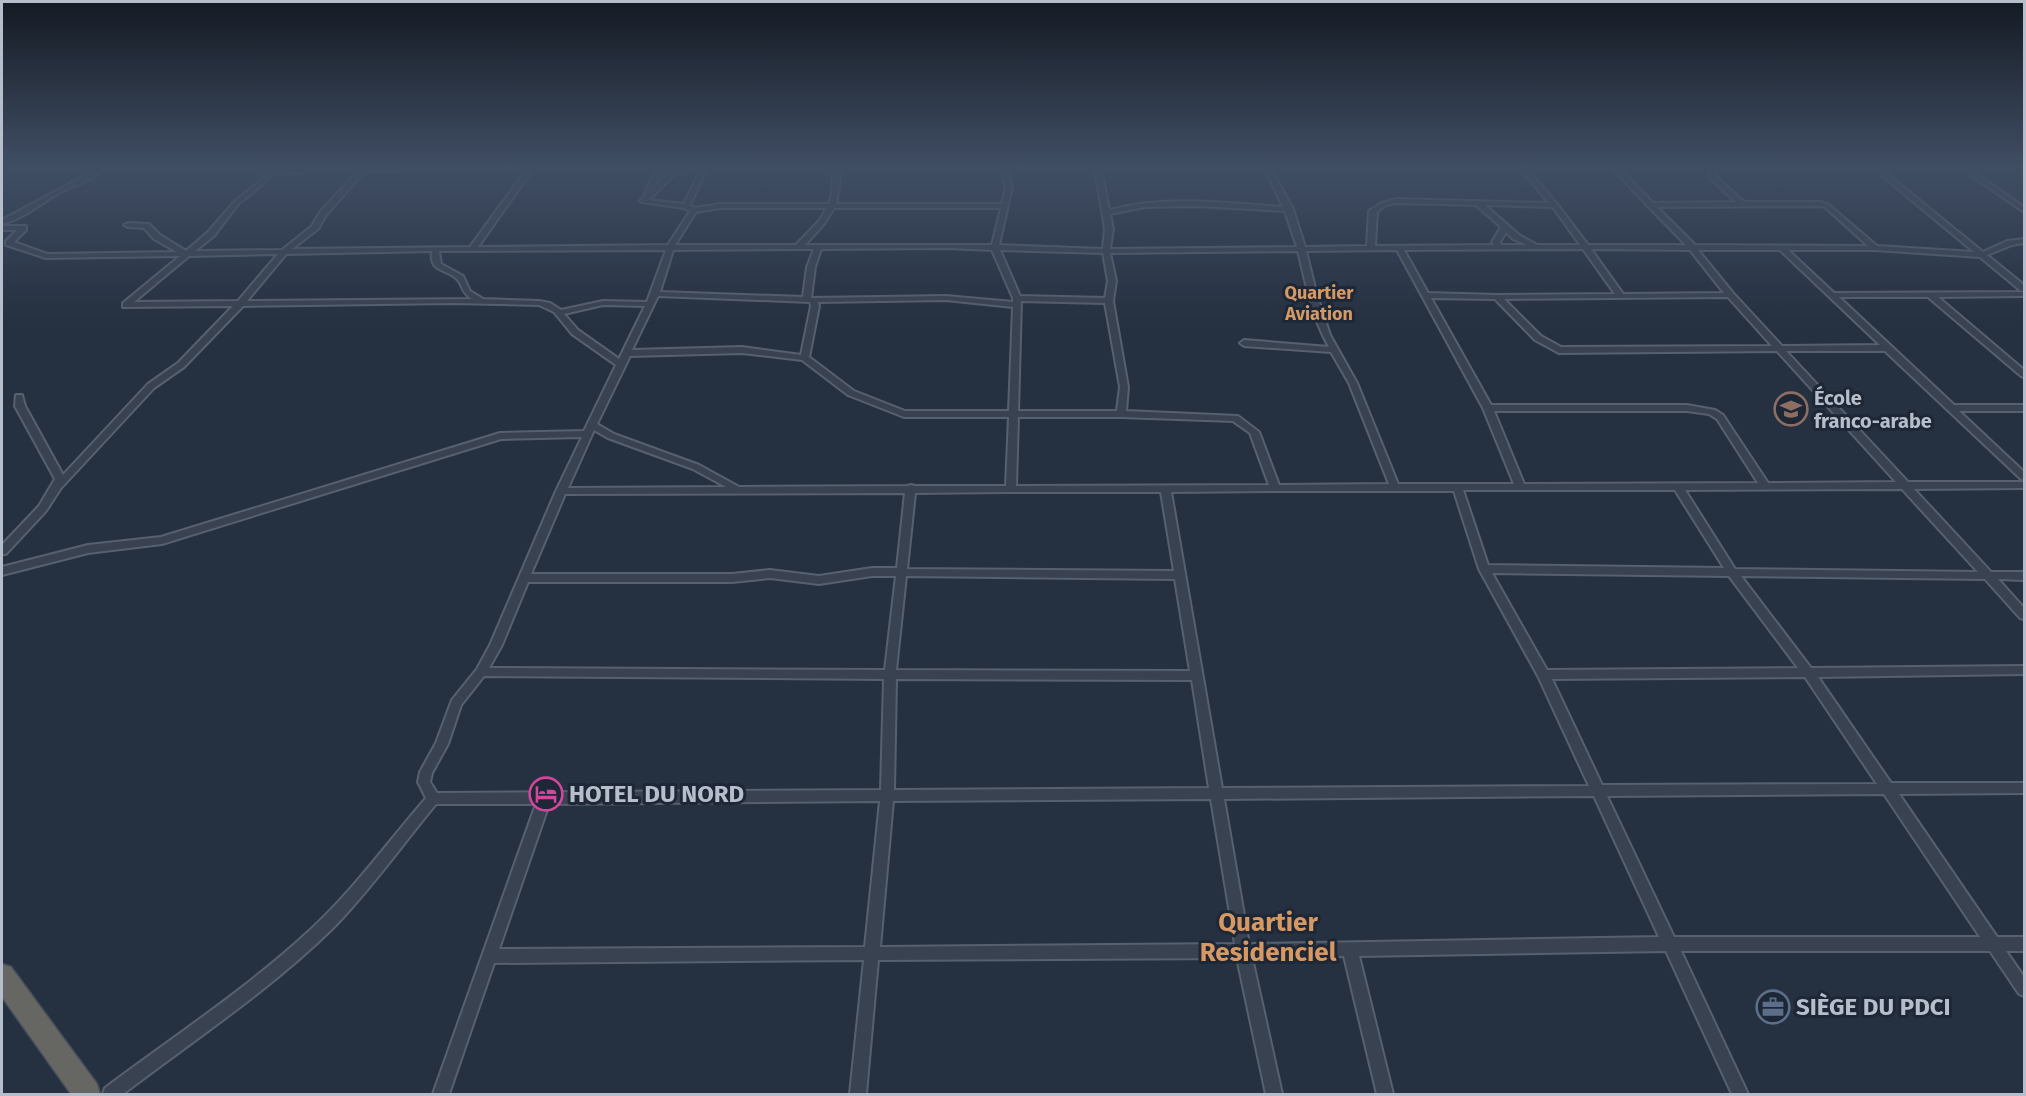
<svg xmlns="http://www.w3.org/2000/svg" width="2026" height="1096" viewBox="0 0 2026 1096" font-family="'Fira Sans',sans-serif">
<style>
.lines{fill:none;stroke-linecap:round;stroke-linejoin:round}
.minor-casing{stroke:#57606e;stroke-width:4}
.trunk-casing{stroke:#444d5b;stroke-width:3}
.minor{fill:#394250;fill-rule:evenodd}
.trunk{fill:#666663;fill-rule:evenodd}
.labels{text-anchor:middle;stroke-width:6;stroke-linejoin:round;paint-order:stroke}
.far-neighbourhood-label{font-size:18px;font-weight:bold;fill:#d79964;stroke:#1e2735}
.poi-label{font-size:20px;font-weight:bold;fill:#b6bdcb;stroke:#1e2735;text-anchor:start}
.near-poi-label{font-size:24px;font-weight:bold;fill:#b6bdcb;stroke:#1e2735;text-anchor:start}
.near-neighbourhood-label{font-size:26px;font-weight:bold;fill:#d79964;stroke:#1e2735}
</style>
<rect width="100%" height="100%" fill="#253040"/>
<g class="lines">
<g class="minor-casing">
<g id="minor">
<path d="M97 169H104C92 181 74 185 59 193 40 204 23 219 2 224V220Z"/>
<path d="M270 169H322L319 171 272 174 263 184 238 204 214 236 195 251 282 250 312 226 320 212 358 171H339L336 169H405L402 171H365L326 215 318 229 292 249 470 247 527 169H533L478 247 668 245 690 211 684 208 642 202 640 201 646 195 645 193 656 169H662L654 187C667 174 674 169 693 169L672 176 649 200 684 204 701 169H707L690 205 695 208 720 204H829L832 193 833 169H839L840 182 836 204H1002L1006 187 1000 169H1006L1012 187 999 245 1103 249 1105 229 1095 169H1101L1109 210C1165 195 1226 203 1283 207L1265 169H1271L1293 209 1305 247 1367 246 1369 211 1382 203 1396 199 1549 203 1521 169H1527L1557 204 1588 245H1686L1649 207 1647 206 1646 204 1613 169H1620L1653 203 1736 202 1711 179 1708 169H1714L1716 177 1744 202H1820L1829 205 1877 246 1974 252 1874 169H1881L1983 252 2007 241 2024 239V243L2012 245 1987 255 2024 285V291H2021L1980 257 1875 250H1788L1834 293 2024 292V296L1938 297 2024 370V377L2021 376 1928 297H1839L1954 405H2024V411H1959L2024 472V480L2021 479 1885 351H1786L1908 482H2024V488L1914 489 1991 572H2024V580L1998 579 2024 608V619L2020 618 1985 579 1741 576 1811 668 2024 666V674L1818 677 1891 783H2024V793L1899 794 1997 937H2024V951H2006L2024 977V996L2019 994 1990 951H1681L1748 1094H1732L1666 951 1359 956 1393 1094H1377L1344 956 1252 958 1282 1094H1266L1237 958 878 960 866 1094H850L864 960 494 963 449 1094H433L536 804H436C402 845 371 889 334 927 270 990 194 1040 123 1094H103L105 1088C173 1037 245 990 308 932 352 892 387 843 426 798L418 782 420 772 436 743 452 700 477 669 490 645 556 491 582 437 501 439 162 544 88 553 2 575V567L88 545 161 537 500 433 584 431 616 365 572 334 554 312 539 305 453 303 243 306 184 367 154 388 61 488 46 511 6 554H2V545L39 506 55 479 15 406 16 395H22L25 406 63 475 148 384 178 363 233 306 123 307V303L180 256 46 258 6 245V241L17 230H2V226H26V230L14 242 47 254 177 252 154 239 144 228 128 227 124 225 128 223 149 224 160 235 186 251 208 232 234 202 259 182ZM1396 203 1476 205 1501 227 1492 242 1494 245 1375 246 1377 212 1386 205ZM1485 205 1553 207 1580 245H1537L1519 235ZM1196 206 1285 211 1297 247 1110 249 1113 229 1110 214 1145 207ZM1820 206 1825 207 1868 246 1695 245 1657 207ZM720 208H827L819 221 796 245H675L696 212ZM834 208H1001L992 245H805L824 224ZM1506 232 1513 239 1527 245H1501L1500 242ZM948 248 992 250 1013 298V302L946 296 811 298 815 267 821 249ZM798 249H814L807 267 803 297 660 292 673 250ZM1583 249 1615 294 1497 295 1428 293 1404 250ZM1591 249 1690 250 1724 293 1623 294ZM666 250 647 302 603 301 561 310 550 303 539 301 483 299 470 291 463 276 441 264 439 251ZM1000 250 1103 253 1108 281 1105 298 1020 296ZM1397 250 1483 408 1514 484H1398L1357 383 1330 335 1316 292 1306 251ZM1698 250H1780L1880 345 1782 346 1733 293ZM432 251C429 273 446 268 457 279 464 286 460 291 472 299L247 301 286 254ZM1298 251C1306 283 1312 318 1329 347L1244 340 1240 343 1244 346 1331 352 1349 383 1389 484 1279 485 1259 432 1238 416 1126 411 1128 387 1113 301 1116 281 1110 253ZM278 254 238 301 134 302 189 256ZM658 296 810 302 811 306 801 355 742 347 632 350ZM1728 297 1772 346 1561 347 1541 336 1504 299ZM1431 298 1495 299 1535 340 1559 353 1777 351 1896 482 1768 483 1723 415 1715 410 1687 405H1491ZM946 300 1013 307 1009 411H905L854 391 809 357 819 306 818 302ZM1021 301 1105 303 1120 387 1117 411H1018ZM603 305 645 306 619 359 578 330 564 314ZM742 353 802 360 848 395 904 417H1009L1006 486H915L911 485 907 486 739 487 699 465 614 434 597 424 630 356ZM1494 411H1687L1709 414 1717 419 1758 483 1524 484ZM1018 417H1121L1233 421 1250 433 1269 485 1016 486ZM594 430 608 438 693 469 726 487 568 488ZM1902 489 1978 572 1735 569 1685 490ZM1463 490H1675L1724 568 1488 565ZM1273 491H1454L1479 569 1538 676 1589 786 1222 788 1171 492ZM1008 492H1161L1174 571 907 569 915 493ZM905 493 897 568H872L819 576 770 570 732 574H531L565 494ZM1492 573 1729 576 1798 668 1547 670ZM872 576H896L885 670 489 668 502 645 528 582H732L770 578 819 584ZM906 576 1175 579 1190 671 896 670ZM484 676 884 679 881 790 437 793 430 782 432 773 448 744 461 705ZM1805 677 1877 784 1602 785 1552 679ZM896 679 1192 680 1209 788 894 790ZM1884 794 1980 937H1674L1607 796ZM1594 796 1659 937 1249 944 1224 799ZM1211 799 1235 944 880 947 893 801ZM880 801 865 947 499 949 549 804Z"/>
<path d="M1962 169H1969L2024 207V212Z"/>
</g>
</g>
<g class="trunk-casing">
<path id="trunk" d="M2 964 11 967 97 1084 100 1094H71L2 997Z"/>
</g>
<use href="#minor" class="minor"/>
<use href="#trunk" class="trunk"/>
</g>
<linearGradient id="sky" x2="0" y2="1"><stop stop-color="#141a23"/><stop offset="0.52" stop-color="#404e64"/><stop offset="1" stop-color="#404e64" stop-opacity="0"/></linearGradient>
<rect width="2026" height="322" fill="url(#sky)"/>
<defs>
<g id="school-ring" transform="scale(1.725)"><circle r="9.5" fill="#1e2735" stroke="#8d6e63" stroke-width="1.5"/><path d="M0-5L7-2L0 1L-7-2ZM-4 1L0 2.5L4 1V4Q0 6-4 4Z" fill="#8d6e63"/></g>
<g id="hotel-ring" transform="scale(1.725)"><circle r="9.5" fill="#1e2735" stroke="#d1479c" stroke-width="1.5"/><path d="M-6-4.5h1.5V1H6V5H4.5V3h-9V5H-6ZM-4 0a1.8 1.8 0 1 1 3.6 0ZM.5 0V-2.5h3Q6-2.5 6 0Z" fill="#d1479c"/></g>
<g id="office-ring" transform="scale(1.725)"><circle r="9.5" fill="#1e2735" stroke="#5c6f8a" stroke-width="1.5"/><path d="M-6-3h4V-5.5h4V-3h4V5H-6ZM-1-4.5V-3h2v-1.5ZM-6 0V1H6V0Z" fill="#5c6f8a"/></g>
</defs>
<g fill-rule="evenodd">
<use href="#school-ring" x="1791" y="409"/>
<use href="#hotel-ring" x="546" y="794"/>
<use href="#office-ring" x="1773" y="1007"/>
</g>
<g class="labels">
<g class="far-neighbourhood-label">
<text x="1319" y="299">Quartier<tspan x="1319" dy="21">Aviation</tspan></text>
</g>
<g class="poi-label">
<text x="1814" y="405">École<tspan x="1814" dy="23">franco-arabe</tspan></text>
</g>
<g class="near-poi-label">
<text x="569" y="802">HOTEL DU NORD</text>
<text x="1796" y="1015">SIÈGE DU PDCI</text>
</g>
<g class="near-neighbourhood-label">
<text x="1268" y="931">Quartier<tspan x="1268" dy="30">Residenciel</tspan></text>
</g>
</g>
<rect width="2026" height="1096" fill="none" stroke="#b6bdcb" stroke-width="6"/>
</svg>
